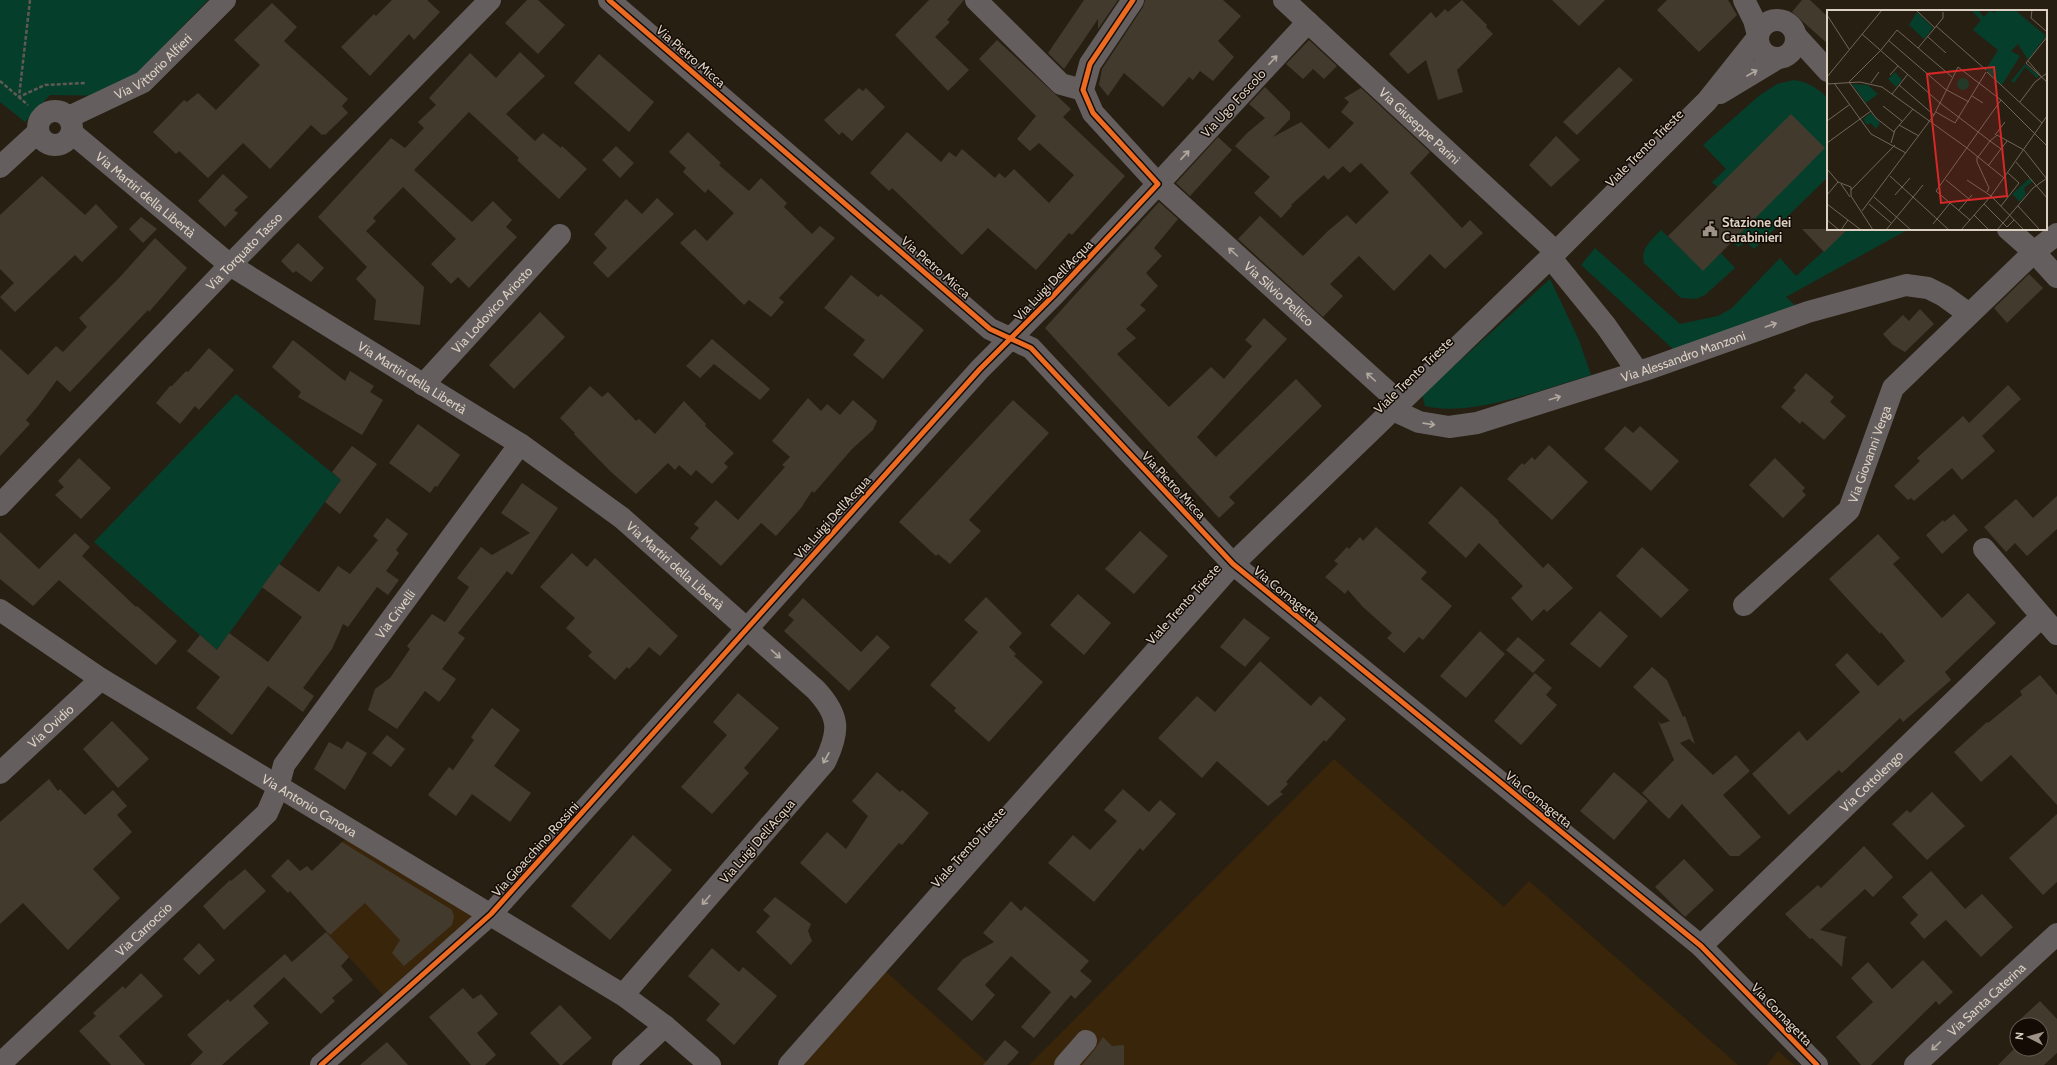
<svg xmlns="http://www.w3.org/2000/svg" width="2057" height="1065" viewBox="0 0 2057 1065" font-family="Cabin,sans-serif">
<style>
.built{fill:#39250a}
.green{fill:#053e2a}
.building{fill:#433a2e}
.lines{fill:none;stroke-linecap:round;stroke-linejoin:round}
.path{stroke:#5f5a56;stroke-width:2.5;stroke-dasharray:4 2;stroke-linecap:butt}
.minor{stroke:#645f5e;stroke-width:22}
.cycleway-casing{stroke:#130b04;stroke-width:8}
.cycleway{stroke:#ed6a23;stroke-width:5}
.oneway{stroke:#b2a8a0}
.labels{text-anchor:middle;stroke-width:3;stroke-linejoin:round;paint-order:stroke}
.street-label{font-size:13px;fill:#dcd0c3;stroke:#130b04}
.poi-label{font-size:13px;font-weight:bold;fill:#dcd0c3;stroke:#130b04;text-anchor:start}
.inset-road{fill:none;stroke:#706659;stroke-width:1}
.view{fill:#d62828;fill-opacity:0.15;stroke:#d62828;stroke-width:2}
.inset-edge{fill:none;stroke:#dcd0c3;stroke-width:2}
</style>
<rect width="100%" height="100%" fill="#281f13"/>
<g class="built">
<path d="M1334 759 1504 907 1529 881 1738 1065H1029Z"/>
<path d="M352 833 489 914 389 1002 290 891Z"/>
<path d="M883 969 990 1065H795Z"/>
<path d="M1778 1051 1792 1063 1795 1065H1767Z"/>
</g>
<g class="green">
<path d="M0 0H208L115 96 50 95 25 122 0 102Z"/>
<path d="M1794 80C1809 82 1817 88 1828 98V177L1754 249 1746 242 1738 247 1732 241 1751 221 1712 182 1726 169 1703 145 1760 95 1777 84Z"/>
<path d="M1848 229H1909L1786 297 1795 305 1674 350 1581 265 1595 248 1680 324 1718 316 1732 308 1780 258 1796 276Z"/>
<path d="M1661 230 1703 270 1721 253 1735 268 1705 295 1696 299 1681 298 1644 263C1640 248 1652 240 1661 230Z"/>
<path d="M1550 279 1579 340 1591 375C1546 388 1470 418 1425 406L1422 395Z"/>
<path d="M236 394 341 480 217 650 94 542Z"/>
</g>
<g class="building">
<path d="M392 0H427L440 12 414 40 409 34 370 76 341 47 374 14 376 16Z"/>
<path d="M527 0H538L565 25 538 54 505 23Z"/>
<path d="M929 0H964L947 20 950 22 935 37 969 70 948 91 895 35Z"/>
<path d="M1084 0H1118L1098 29V19L1064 69 1048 53Z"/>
<path d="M1145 0H1223L1241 16 1218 41 1234 57 1213 81 1200 71 1193 80 1189 77 1163 107 1124 73 1108 96 1099 85 1102 69 1143 7Z"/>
<path d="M1462 0 1487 25 1486 27 1493 34 1457 70 1463 92 1438 100 1426 60 1408 74 1389 54 1431 12 1436 18 1445 9 1448 12Z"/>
<path d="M1552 0H1605L1579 26Z"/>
<path d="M1667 0H1728L1737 15 1699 52 1657 10Z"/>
<path d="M1802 0H1810L1828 17V44L1792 12Z"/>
<path d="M272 3 297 27 284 41 348 99 342 106 348 113 325 135 324 134 322 135 311 125 270 169 243 143 208 178 179 151 176 154 153 132 184 100 187 102 198 93 216 110 260 65 234 40Z"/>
<path d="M997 40 1071 109 1063 117 1125 176 1072 235 1069 233 1036 270 988 228 962 255 892 188 889 191 870 173 907 132 941 162 949 152 956 157 962 149 995 178 999 173 1005 178 1014 169 1049 203 1074 175 1039 143 1030 151 1017 139 1036 116 979 59Z"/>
<path d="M1309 40 1337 66 1324 79 1313 69 1303 79 1286 64Z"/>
<path d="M520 52 545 76 506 114 535 141 543 133 561 148 562 146 587 169 559 199 517 160 519 158 469 112 414 170 472 222 493 201 512 220 506 227 517 237 469 288 458 277 451 284 431 264 456 239 403 187 373 218 376 221 366 231 424 287 420 325 374 320 376 300 356 279 367 267 318 217 391 138 405 148 424 128 418 122 436 105 429 98 470 53 496 78Z"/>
<path d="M599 54 654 102 629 132 574 83Z"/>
<path d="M1619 67 1633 80 1577 135 1563 122Z"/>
<path d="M1265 87 1290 112V119L1273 137 1301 122 1329 149 1354 123 1341 112 1349 102 1344 98 1361 88 1430 152 1410 173 1462 228 1470 220 1483 233 1445 269 1430 254 1394 291 1359 256 1330 284 1343 296 1323 317 1238 239 1260 216 1303 256 1328 231 1347 215 1356 224 1389 192 1361 163 1350 173 1343 166 1328 180 1324 175 1291 205 1292 206 1281 218 1254 193 1270 177 1235 146 1246 134 1265 118 1249 104Z"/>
<path d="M859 88 863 91 866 88 885 107 852 141 842 132 839 135 824 120Z"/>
<path d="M1791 114 1825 148 1703 271 1668 236Z"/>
<path d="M688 132 721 163 719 165 749 191 761 178 787 203 784 207 812 234 820 226 835 238 779 298 784 302 771 317 749 300 744 305 680 243 695 229 707 241 734 213 708 189 705 193 683 172 686 168 669 152Z"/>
<path d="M1556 136 1580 160 1551 187 1529 165Z"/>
<path d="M1218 137 1232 150 1190 196 1176 183Z"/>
<path d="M616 146 634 163 620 178 602 160Z"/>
<path d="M223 174 248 197 234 210 238 213 225 227 198 201Z"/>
<path d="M42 176 85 215 96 204 118 227 82 262 75 255 15 312 0 297 14 283 0 269V215Z"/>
<path d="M657 198 674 214 608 278 593 263 607 248 594 234 626 199 642 214Z"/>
<path d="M1159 202 1178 219 1154 248 1162 256 1146 273 1158 286 1140 305 1146 310 1126 329 1136 338 1117 354 1169 407 1211 367 1224 379 1252 346 1245 340 1264 318 1287 339 1197 437 1216 457 1296 379 1322 406 1229 497 1235 503 1219 518 1045 328Z"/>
<path d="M141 217 157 229 143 243 129 229Z"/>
<path d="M1802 229H1848L1824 252Z"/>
<path d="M155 238 187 268 149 312 148 310 70 392 57 380 38 406 26 420 30 424 0 456V349L28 375 56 346 63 352 87 327 79 318 120 277Z"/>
<path d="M298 243 324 268 311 282 296 271 293 273 281 261Z"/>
<path d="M2029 274 2043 288 2007 323 1994 308Z"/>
<path d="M851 275 878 297 881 294 924 330 883 379 853 355 865 340 824 308Z"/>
<path d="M1920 309 1934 324 1905 352 1893 345 1883 334 1903 315 1909 321Z"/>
<path d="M540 312 565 337 514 389 489 365Z"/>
<path d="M712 339 770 389 760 400 714 364 700 378 686 366Z"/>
<path d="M293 340 345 381 350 371 374 386 370 392 383 400 362 435 298 397 301 392 272 367Z"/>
<path d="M209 348 234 370 199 410 195 406 180 424 156 403 170 386H172L186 371 188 372Z"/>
<path d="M1806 373 1834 397 1830 402 1846 416 1824 440 1802 421 1800 424 1781 407 1796 390 1793 388Z"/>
<path d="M2008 385 2021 399 1982 436 1995 451 1962 480 1952 468 1914 501 1911 498 1908 500 1894 486 1920 461 1917 458 1963 416 1969 423Z"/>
<path d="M590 386 602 397 608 392 636 421 639 419 655 434 684 401 706 424 705 426 734 453 724 463 728 467 712 484 696 470 691 476 679 465 675 470 668 463 636 494 610 471 574 434 575 433 560 418Z"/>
<path d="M808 398 821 411 827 404 840 415 853 400 877 421 873 430 852 449 814 493 812 491 801 508 776 536 761 523 721 566 690 538 699 528 694 524 716 500 738 520 785 467 782 465 790 457 772 441Z"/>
<path d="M1013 400 1049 433 969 520 981 531 950 564 938 554 936 556 899 522Z"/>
<path d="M418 424 460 455 437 487 435 486 430 493 389 463Z"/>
<path d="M1625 426 1633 433 1640 426 1679 461 1651 491 1604 449Z"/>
<path d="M1549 445 1588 482 1552 520 1507 479 1522 463 1524 465 1532 457 1535 460Z"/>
<path d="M352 446 377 464 340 514 325 502 341 480 332 472Z"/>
<path d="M79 458 111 488 81 519 55 495 64 487 58 481Z"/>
<path d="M1775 458 1805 488 1802 491 1806 495 1783 518 1749 485Z"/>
<path d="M522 483 558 508 512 575 507 571 458 633 465 638 442 669 456 679 445 695 439 702 425 691 397 729 368 710 375 689 390 678 410 649 407 646 432 614 445 622 469 587 457 578 481 547 492 555 530 533 501 513Z"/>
<path d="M1461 486 1499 521 1498 522 1543 568 1548 563 1573 588 1547 612 1544 609 1532 621 1511 598 1523 586 1479 543 1466 558 1428 523Z"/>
<path d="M2057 496V529L2027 556 2015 543 2006 552 1984 527 2016 499 2033 518Z"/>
<path d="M1954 514 1968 530 1942 554 1926 535 1943 520 1944 522Z"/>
<path d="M387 518 408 534 396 550 399 553 386 571 399 580 388 595 377 587 348 627 343 624 332 649 303 688 314 696 303 712 268 686 232 735 196 708 220 677 187 651 200 635 217 650 229 633 268 662 302 617 262 587 279 564 319 592 338 566 350 574 378 540 373 536Z"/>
<path d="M1376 527 1427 572 1421 579 1452 606 1423 640 1419 637 1404 653 1387 638 1392 633 1363 607 1348 590 1345 594 1325 577 1338 564 1334 561 1347 547 1349 549 1360 537 1363 541Z"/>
<path d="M1140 531 1168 556 1134 594 1105 569Z"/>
<path d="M0 532 39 569 75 533 90 547 82 556 136 607 137 606 177 641 156 665 59 580 33 606 0 579Z"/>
<path d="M1878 534 1900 558 1893 564 1942 618 1968 593 1996 623 1945 672 1951 680 1903 722 1900 718 1842 773 1839 770 1789 815 1752 774 1799 731 1807 741 1860 692 1835 665 1847 653 1878 686 1905 661 1881 632 1880 634 1829 579Z"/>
<path d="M1642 547 1689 590 1661 618 1616 576Z"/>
<path d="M572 553 587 567 595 558 678 636 660 656 649 647 637 661 629 669 627 667 615 680 588 656 592 652 566 628 575 618 540 587Z"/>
<path d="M1078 594 1111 623 1084 655 1050 625Z"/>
<path d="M986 597 1022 633 1009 647 1016 654 1014 656 1043 682 989 742 954 711 956 708 930 685 978 632 964 620Z"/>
<path d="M803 598 861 652 877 635 890 647 849 691 784 631 794 620 788 615Z"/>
<path d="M1600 611 1628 636 1600 668 1570 644Z"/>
<path d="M1244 618 1270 638 1245 667 1220 647Z"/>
<path d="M1480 631 1505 654 1466 698 1440 676Z"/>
<path d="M1518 637 1545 660 1533 673 1506 650Z"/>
<path d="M1260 661 1311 706 1320 696 1346 719 1326 742 1324 740 1286 782 1288 784 1280 792 1283 794 1268 806 1217 761 1202 778 1158 738 1197 696 1215 712Z"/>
<path d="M1652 667 1667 680 1683 717 1685 716 1695 744 1689 739 1680 743 1713 775 1736 755 1750 771 1723 795 1761 837 1739 856H1730L1682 804 1669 819 1642 793 1674 760 1658 721 1661 724 1670 721 1633 687Z"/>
<path d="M1535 673 1552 688 1546 695 1557 705 1521 745 1494 721Z"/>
<path d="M2040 675 2057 695V805L2011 755 1981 782 1954 752 1987 722 1988 723 2022 695 2020 691Z"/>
<path d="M738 693 779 728 744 768 749 773 712 814 681 787 727 735 713 722Z"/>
<path d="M492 708 520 730 494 766 531 793 510 822 472 794 456 816 428 795 449 767 453 770 474 740 471 737Z"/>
<path d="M112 721 149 759 118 788 83 749Z"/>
<path d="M387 735 405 749 391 767 372 753Z"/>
<path d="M347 741 367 753 345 790 314 769 329 742 342 749Z"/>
<path d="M877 772 900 792 902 790 929 813 902 845 899 843 846 904 800 863 827 832 846 849 868 816 852 801Z"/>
<path d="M1614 772 1648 801 1614 840 1580 811Z"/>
<path d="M49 779 58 791 60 789 85 815 113 790 127 806 117 815 132 832 93 869 120 898 68 950 23 903 0 924V822Z"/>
<path d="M1123 789 1149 812 1160 800 1176 814 1143 851 1140 848 1094 902 1048 863 1073 835 1090 850 1117 821 1104 810Z"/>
<path d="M1932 792 1965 826 1927 860 1892 824 1907 810 1910 813Z"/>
<path d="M2057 814V882L2043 895 2009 858Z"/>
<path d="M633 835 672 870 610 940 571 906Z"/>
<path d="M342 842 452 910 454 917 452 925 404 966 392 953 400 940 365 903 330 935 290 891 288 893 271 876 288 859 300 871 307 866 312 871Z"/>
<path d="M1864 846 1893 877 1873 897 1865 889 1820 930 1847 937 1845 939 1842 967 1812 938 1810 939 1785 914 1818 885 1821 888Z"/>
<path d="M1684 859 1714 890 1685 917 1655 887Z"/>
<path d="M245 869 266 891 224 930 203 906 230 880 231 881Z"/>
<path d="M1931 871 1965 909 1982 894 2013 927 1981 957 1946 920 1924 939 1910 923 1918 915 1902 897Z"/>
<path d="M775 897 811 924 808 931 812 941 791 965 756 932 770 916 763 910Z"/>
<path d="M1011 901 1021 911 1025 906 1089 961 1080 971 1092 981 1075 999 1071 995 1034 1038 1021 1027 1051 992 1011 956 985 985 995 995 972 1021 937 989 963 959 994 942 983 933Z"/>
<path d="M326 932 349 957 341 966 353 980 332 998 335 1001 321 1014 284 977 253 1006 269 1023 222 1065H190L203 1052 187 1035 228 999 230 1002 285 954 292 962Z"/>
<path d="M199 943 215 960 199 975 183 959Z"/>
<path d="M712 948 739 972 743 967 777 996 734 1045 706 1020 720 1004 688 976Z"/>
<path d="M1923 960 1953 992 1939 1005 1936 1001 1871 1065H1861L1836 1037 1873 1002 1851 978 1868 962 1892 989Z"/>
<path d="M141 973 163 996 119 1036 145 1065H111L79 1031 96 1016 93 1013 123 986 125 989Z"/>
<path d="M463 988 473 999 481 994 498 1014 477 1033 496 1055 485 1065H471L429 1017Z"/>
<path d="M2040 1001 2057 1019V1053L2044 1065H1998L2017 1046V1049H2041V1025H2017V1030L2013 1026Z"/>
<path d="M560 1005 592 1038 562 1065H560L530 1033Z"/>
<path d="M1103 1037 1112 1046 1124 1045V1065H1082L1095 1049Z"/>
<path d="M1005 1040 1019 1052 1013 1059 1007 1065H983Z"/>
<path d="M387 1042 408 1065H360Z"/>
</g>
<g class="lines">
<g class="path">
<path d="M30 0 19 97 45 85 85 83"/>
<path d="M0 81 28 105"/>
</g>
<g class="minor">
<path d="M609 0 990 329 1031 348 1233 564 1701 946 1817 1065"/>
<path d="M976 0 1061 84 1083 90"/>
<path id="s1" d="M1284 0 1556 252"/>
<path d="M1744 0 1754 20 1758 35"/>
<circle cx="1777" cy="39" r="19"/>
<path id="s2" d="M1308 22 1158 184 1400 403"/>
<path d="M1796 36 1828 71"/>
<path d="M1720 93 1778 58"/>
<circle cx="55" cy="128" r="17"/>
<path id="s3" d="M69 117 143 82 225 0"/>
<path id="s4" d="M72 133 230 265 520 444 622 518 816 690C840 716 840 731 825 762L623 995"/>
<path d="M0 167 38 132"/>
<path d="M2008 229 2034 252 2057 277"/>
<path d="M1550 257 1606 326 1638 372"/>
<path id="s5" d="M423 385 560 235"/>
<path id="s6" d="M1393 410 1419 422 1449 427 1477 423 1651 368 1808 312 1906 285 1928 288 1944 296 1969 314"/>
<path id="s7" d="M0 505 230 265 490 0"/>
<path d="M1984 549 2057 634"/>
<path id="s8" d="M1744 605 1849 510 1893 388 2034 252 2057 234"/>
<path id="s9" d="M0 610 101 679 623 995 665 1026 710 1065"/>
<path id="s10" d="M0 773 101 679"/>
<path id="s11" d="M1701 946 2041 617"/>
<path id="s12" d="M0 1064 267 813 278 788 284 765 520 444"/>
<path d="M321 1065 491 914 980 369 1053 296 1158 184 1093 113 1083 90 1090 64 1133 0"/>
<path d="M623 1065 665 1026"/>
<path d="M789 1065 1233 564 1556 252 1707 101 1758 37"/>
<path d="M1065 1065 1086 1041"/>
<path id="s13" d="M1915 1065 2057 934"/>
</g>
<g class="cycleway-casing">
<g id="cycleway">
<path d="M609 0 990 329 1031 348 1233 564 1701 946 1817 1065"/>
<path d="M321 1065 491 914 980 369 1053 296 1158 184 1093 113 1083 90 1090 64 1133 0"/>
</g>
</g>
<use href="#cycleway" class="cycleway"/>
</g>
<defs><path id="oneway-shaft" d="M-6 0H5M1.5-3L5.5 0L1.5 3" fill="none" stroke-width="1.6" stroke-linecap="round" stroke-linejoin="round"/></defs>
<g class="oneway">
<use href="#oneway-shaft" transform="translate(1273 60) rotate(-47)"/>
<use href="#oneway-shaft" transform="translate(1752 73) rotate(-30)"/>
<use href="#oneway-shaft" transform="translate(1185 155) rotate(-47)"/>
<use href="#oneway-shaft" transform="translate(1233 252) rotate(-138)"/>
<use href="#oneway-shaft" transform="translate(1771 325) rotate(-19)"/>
<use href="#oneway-shaft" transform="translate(1371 377) rotate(-138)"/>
<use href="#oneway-shaft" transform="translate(1555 398) rotate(-17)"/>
<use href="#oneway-shaft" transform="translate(1429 424) rotate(8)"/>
<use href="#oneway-shaft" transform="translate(776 654) rotate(41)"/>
<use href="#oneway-shaft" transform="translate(826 758) rotate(119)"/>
<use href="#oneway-shaft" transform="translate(706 900) rotate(131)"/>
<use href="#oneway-shaft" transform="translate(1936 1046) rotate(137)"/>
</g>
<defs>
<g id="civic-bare" transform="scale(1.2)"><path d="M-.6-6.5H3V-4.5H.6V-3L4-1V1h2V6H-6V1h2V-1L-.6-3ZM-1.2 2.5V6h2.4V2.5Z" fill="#9d9285" stroke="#130b04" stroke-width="2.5" paint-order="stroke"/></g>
</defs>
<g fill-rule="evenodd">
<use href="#civic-bare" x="1710" y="229"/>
</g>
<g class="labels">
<g class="street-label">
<text transform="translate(691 56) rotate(41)" y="5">Via Pietro Micca</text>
<text dy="5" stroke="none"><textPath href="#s3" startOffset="99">Via Vittorio Alfieri</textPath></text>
<text transform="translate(1233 103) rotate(-47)" y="5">Via Ugo Foscolo</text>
<text dy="5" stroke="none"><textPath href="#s1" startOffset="185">Via Giuseppe Parini</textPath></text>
<text transform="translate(1644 148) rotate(-45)" y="5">Viale Trento Trieste</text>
<text dy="5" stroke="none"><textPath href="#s4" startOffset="96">Via Martiri della Libertà</textPath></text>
<text dy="5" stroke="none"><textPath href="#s7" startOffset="352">Via Torquato Tasso</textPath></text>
<text transform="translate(936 267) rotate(41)" y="5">Via Pietro Micca</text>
<text transform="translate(1053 280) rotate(-46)" y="5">Via Luigi Dell'Acqua</text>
<text dy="5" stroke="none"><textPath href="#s2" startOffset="384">Via Silvio Pellico</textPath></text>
<text dy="5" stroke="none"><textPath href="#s5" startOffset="102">Via Lodovico Ariosto</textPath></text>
<text dy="5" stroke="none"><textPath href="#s6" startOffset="304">Via Alessandro Manzoni</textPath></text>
<text transform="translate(1413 375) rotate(-44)" y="5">Viale Trento Trieste</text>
<text dy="5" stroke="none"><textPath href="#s4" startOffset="420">Via Martiri della Libertà</textPath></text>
<text dy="5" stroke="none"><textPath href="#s8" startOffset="201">Via Giovanni Verga</textPath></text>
<text transform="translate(1174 485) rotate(47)" y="5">Via Pietro Micca</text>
<text transform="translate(832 517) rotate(-48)" y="5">Via Luigi Dell'Acqua</text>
<text dy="5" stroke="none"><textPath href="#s4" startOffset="744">Via Martiri della Libertà</textPath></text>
<text transform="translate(1287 594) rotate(39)" y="5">Via Cornagetta</text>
<text transform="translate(1183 604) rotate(-48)" y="5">Viale Trento Trieste</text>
<text dy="5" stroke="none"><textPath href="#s12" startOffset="605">Via Crivelli</textPath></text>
<text dy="5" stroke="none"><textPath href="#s10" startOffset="69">Via Ovidio</textPath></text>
<text dy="5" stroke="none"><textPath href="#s11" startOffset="237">Via Cottolengo</textPath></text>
<text transform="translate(1539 799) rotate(39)" y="5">Via Cornagetta</text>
<text dy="5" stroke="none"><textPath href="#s9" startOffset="366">Via Antonio Canova</textPath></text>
<text transform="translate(757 841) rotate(-49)" y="5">Via Luigi Dell'Acqua</text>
<text transform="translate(968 847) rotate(-48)" y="5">Viale Trento Trieste</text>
<text transform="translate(535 849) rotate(-48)" y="5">Via Gioacchino Rossini</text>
<text dy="5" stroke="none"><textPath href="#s12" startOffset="197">Via Carroccio</textPath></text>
<text dy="5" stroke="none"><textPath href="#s13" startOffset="97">Via Santa Caterina</textPath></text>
<text transform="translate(1782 1014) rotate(46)" y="5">Via Cornagetta</text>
</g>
<g class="poi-label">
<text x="1722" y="227">Stazione dei<tspan x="1722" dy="15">Carabinieri</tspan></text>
</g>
</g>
<g transform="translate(1827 10)">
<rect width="220" height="220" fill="#281f13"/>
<path d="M144 0H151L157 7 163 0 167 3 170 0H188L219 26 201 50 191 34 184 41 193 46 175 75 162 64 159 59 171 40 146 20 154 10ZM90 2 106 18 97 29 82 15ZM198 54 212 66 210 68 198 57 187 73 184 71ZM68 62 75 70 69 77 61 69ZM130 74a6 6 0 1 1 12 0a6 6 0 1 1-12 0ZM25 74 41 75 51 84 39 93ZM44 103 53 113 49 119 44 113 40 115 36 109ZM203 168 206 171 197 178 199 184 193 192 185 184Z" fill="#053e2a"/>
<path class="inset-road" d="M89 0 108 18M205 0 204 8 219 21M0 5 22 39M109 16 159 60M35 24 113 93 163 131 170 125 197 140 219 168M100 26 119 43M220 27 199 53 220 72M61 30 118 79 142 92M91 38 116 8V2M201 51 214 66M160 62 215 113M63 65 71 56M0 67 55 0M22 72 54 40 70 20 125 67M22 72 49 108 67 122M7 73 44 124 79 143M44 73 52 62M0 74 33 72 55 77 140 138 177 168M72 75 107 105M65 84 81 64M145 86 156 93M193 92 208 72 220 63M56 96 75 111M109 102 128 113 159 62M0 111 22 95M72 115 92 126M168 125 178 112M0 133 44 101M64 133 68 120 86 99M150 147V152L162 178 160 182M151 147 163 131 174 139M189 152 220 188M161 156 180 131M0 159 11 172 24 177V186L46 220M63 166 122 220M119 170 142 189M140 170 164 186 197 220M14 174 23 187M24 180 68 135M0 185 11 172M68 185 83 168M47 187 84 220M0 194 34 220M42 194 64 213M157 194 180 217 187 210M174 196 192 173 181 163M191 196 212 219M132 200 145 185M35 201 107 105 131 57 174 90 220 136M147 205 162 220M0 210 12 220M143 210 109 181 174 90M106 214 123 193M14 220 21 210M59 220 96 175M134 220 164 186 220 106M170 220 206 178 220 168"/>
<path class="view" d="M167 57 180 186 114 193 100 64Z"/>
<rect width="220" height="220" class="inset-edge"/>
</g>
<g transform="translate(2029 1037) rotate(276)"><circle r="19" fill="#130b04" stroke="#635a50"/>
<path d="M0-3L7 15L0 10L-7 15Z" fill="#9d9285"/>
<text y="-6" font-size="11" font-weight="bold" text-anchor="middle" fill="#dcd0c3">N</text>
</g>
</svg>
